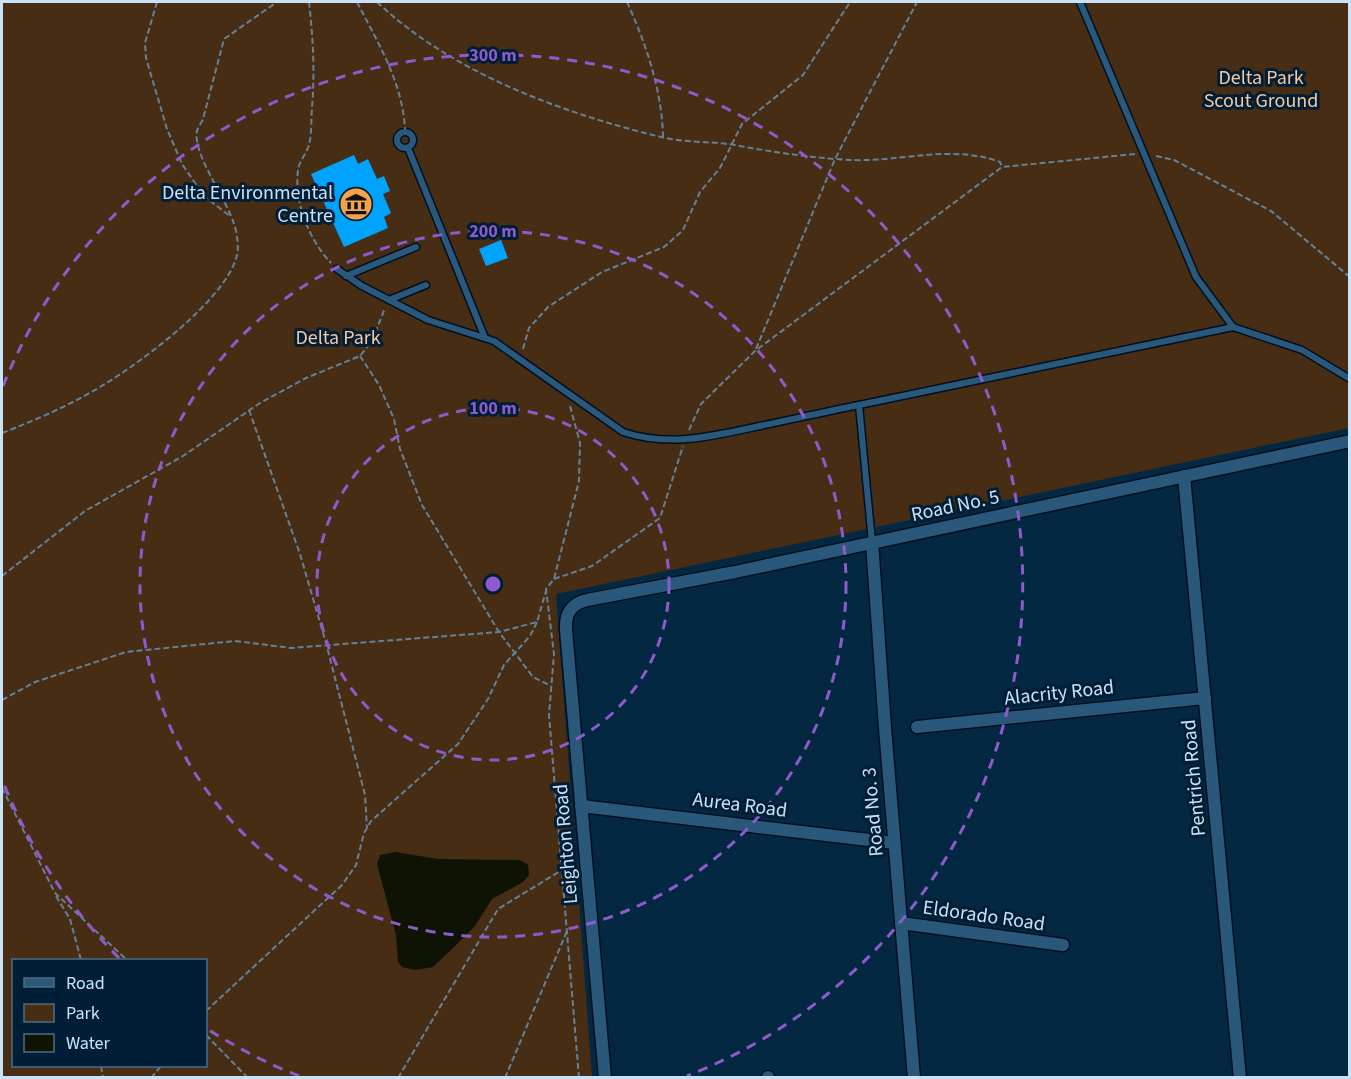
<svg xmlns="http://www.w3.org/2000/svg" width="1351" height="1079" viewBox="0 0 1351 1079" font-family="'Source Sans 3',sans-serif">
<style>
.green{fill:#462d13;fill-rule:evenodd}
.water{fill:#0e1303}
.building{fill:#00a3fb}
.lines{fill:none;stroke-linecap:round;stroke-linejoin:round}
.service-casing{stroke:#001021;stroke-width:9}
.minor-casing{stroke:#001021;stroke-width:15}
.path{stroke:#638299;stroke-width:2;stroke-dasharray:6 3;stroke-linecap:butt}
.service{stroke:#2a587b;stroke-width:6}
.minor{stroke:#2a587b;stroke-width:12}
.ring{fill:none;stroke:#8e5acd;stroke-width:3;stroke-dasharray:10 8}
.labels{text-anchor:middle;stroke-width:6;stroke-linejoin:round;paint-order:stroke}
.park-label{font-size:20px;fill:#f8c89c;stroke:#001e36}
.poi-label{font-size:20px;fill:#c9e2f6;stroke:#001e36;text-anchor:end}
.street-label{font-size:20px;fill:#c9e2f6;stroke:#001e36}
.centre{fill:#8e5acd;stroke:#001e36;stroke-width:3}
.ring-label{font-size:18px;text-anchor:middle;font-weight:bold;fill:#8e5acd;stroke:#001e36;stroke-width:6;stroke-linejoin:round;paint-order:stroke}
</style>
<rect width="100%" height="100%" fill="#042841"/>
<path class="green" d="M2 2H1349V428L556 594 592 1077 2 1078ZM14 960H206V1066H14Z"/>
<path class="water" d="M395 852 438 859 520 860 528 865 529 875 523 882 492 899 475 926 451 950 433 967 415 970 402 967 398 962 396 935 377 864 380 855Z"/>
<g class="building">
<path d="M354 155 358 164 368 159 377 179 384 176 390 191 383 194 391 213 384 217 388 228 344 247 311 174Z"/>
<path d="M501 240 508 258 486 266 479 249Z"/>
</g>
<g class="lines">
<g class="service-casing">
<g id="service">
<path d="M1080 2 1196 277 1233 327"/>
<circle cx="405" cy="140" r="8"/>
<path d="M408 148 485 338"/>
<path d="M337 269 362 286 428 320 494 341 623 432C668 447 709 437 755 427 789 420 824 412 859 405L872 542"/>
<path d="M346 276 416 247"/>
<path d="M389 300 426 285"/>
<path d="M859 405 1233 327 1302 350 1350 379"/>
</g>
</g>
<g class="minor-casing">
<g id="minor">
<path d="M1184 476 1240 1078"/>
<path d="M872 542 885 728 914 1078"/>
<path d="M917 727 1205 698"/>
<path d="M581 806 894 843"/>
<path d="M901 923 1063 945"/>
<path d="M768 1077V1078"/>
<path d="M605 1078 566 630C565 615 570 604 587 600L735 572 1350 441"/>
</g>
</g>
<g class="path">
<path d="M157 2 145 43 146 58 167 129 182 164 204 196 230 216"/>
<path d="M309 2C313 37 315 72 312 108 311 120 312 133 309 145 307 153 299 161 298 170 294 202 309 240 331 263"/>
<path d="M357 2C378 43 404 85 405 132"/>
<path d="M377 2C452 73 562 113 661 137 685 143 710 141 734 145 773 152 811 158 851 160 900 162 952 144 1000 162L1002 167"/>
<path d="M627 2C646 44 662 90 663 137"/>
<path d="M1156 156 1174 160 1271 211 1350 277"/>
<path d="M523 349 529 328 548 307 602 272 664 247 683 230 700 192 720 168 742 124 803 75 850 2"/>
<path d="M756 349 835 159 917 2"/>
<path d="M360 356 379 385 394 419 400 449 422 505 499 632 533 677 551 686"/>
<path d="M570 406 580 443 579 481 554 579 546 589 554 654 549 715 579 1078"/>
<path d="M249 410 300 554 326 643 365 795 367 828"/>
<path d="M689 430 701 404 755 351 1002 167 1135 154"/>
<path d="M2 433C33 421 64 408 93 391 133 369 227 300 237 255 239 247 237 232 234 224 227 200 192 153 197 131 198 127 202 122 203 119L224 39 277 2"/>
<path d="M2 576 85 511 183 456 260 403 306 378 360 356 372 341 385 308"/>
<path d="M554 579 592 566 660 518 683 446"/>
<path d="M2 700 35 682 126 652 235 641 291 648 499 632 537 622 546 591"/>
<path d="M2 788 55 893 127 960"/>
<path d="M56 896 70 919 81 960"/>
<path d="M206 1011 342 885 356 865 364 833 371 821 458 744 488 699 504 665 530 636 537 622"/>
<path d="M206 1035 248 1078"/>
<path d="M101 1066 103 1078"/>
<path d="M151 1078 161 1066"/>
<path d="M398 1078 498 909 562 870"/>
<path d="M505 1078 567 931"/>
</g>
<use href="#service" class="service"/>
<use href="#minor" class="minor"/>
</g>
<g class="ring">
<circle cx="493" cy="584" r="176"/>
<circle cx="493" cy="584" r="353"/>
<path d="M299 1076A529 529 0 0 1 209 1030M119 958A529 529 0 0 1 3 782M3 386A529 529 0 1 1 687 1076"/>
</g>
<defs>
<g id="museum-disc" transform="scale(1.725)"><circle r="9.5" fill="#f7a248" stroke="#001e36"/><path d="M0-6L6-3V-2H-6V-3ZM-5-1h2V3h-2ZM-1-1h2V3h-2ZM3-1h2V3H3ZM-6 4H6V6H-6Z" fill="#111"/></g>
</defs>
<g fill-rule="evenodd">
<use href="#museum-disc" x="356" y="204"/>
</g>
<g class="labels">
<g class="park-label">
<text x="1261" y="84">Delta Park<tspan x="1261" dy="23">Scout Ground</tspan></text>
<text x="338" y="344">Delta Park</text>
</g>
<g class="poi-label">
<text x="333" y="199">Delta Environmental<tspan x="333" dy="23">Centre</tspan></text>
</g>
<g class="street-label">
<text transform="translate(955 505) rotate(-12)" y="7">Road No. 5</text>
<text transform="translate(1059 692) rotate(-6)" y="7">Alacrity Road</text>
<text transform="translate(1193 778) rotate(-95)" y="7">Pentrich Road</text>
<text transform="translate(740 804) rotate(7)" y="7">Aurea Road</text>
<text transform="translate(872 812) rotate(-95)" y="7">Road No. 3</text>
<text transform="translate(565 844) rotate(-95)" y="7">Leighton Road</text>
<text transform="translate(984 915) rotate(8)" y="7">Eldorado Road</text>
</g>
</g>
<circle cx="493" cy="584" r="9" class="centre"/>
<g class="ring-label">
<text x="493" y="61">300 m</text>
<text x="493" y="237">200 m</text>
<text x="493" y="414">100 m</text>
</g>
<rect width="1351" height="1079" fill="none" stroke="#c9e2f6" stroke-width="6"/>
<rect x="12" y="959" width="195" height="108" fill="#001e36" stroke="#506c83" stroke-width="1.5"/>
<rect x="24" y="978" width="30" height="9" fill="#2a587b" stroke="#506c83" stroke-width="1.5"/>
<text x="66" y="989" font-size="18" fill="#c9e2f6">Road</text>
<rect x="24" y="1004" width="30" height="18" fill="#462d13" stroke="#506c83" stroke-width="1.5"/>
<text x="66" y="1019" font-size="18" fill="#c9e2f6">Park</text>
<rect x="24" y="1034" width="30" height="18" fill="#0e1303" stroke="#506c83" stroke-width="1.5"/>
<text x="66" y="1049" font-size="18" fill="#c9e2f6">Water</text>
</svg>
